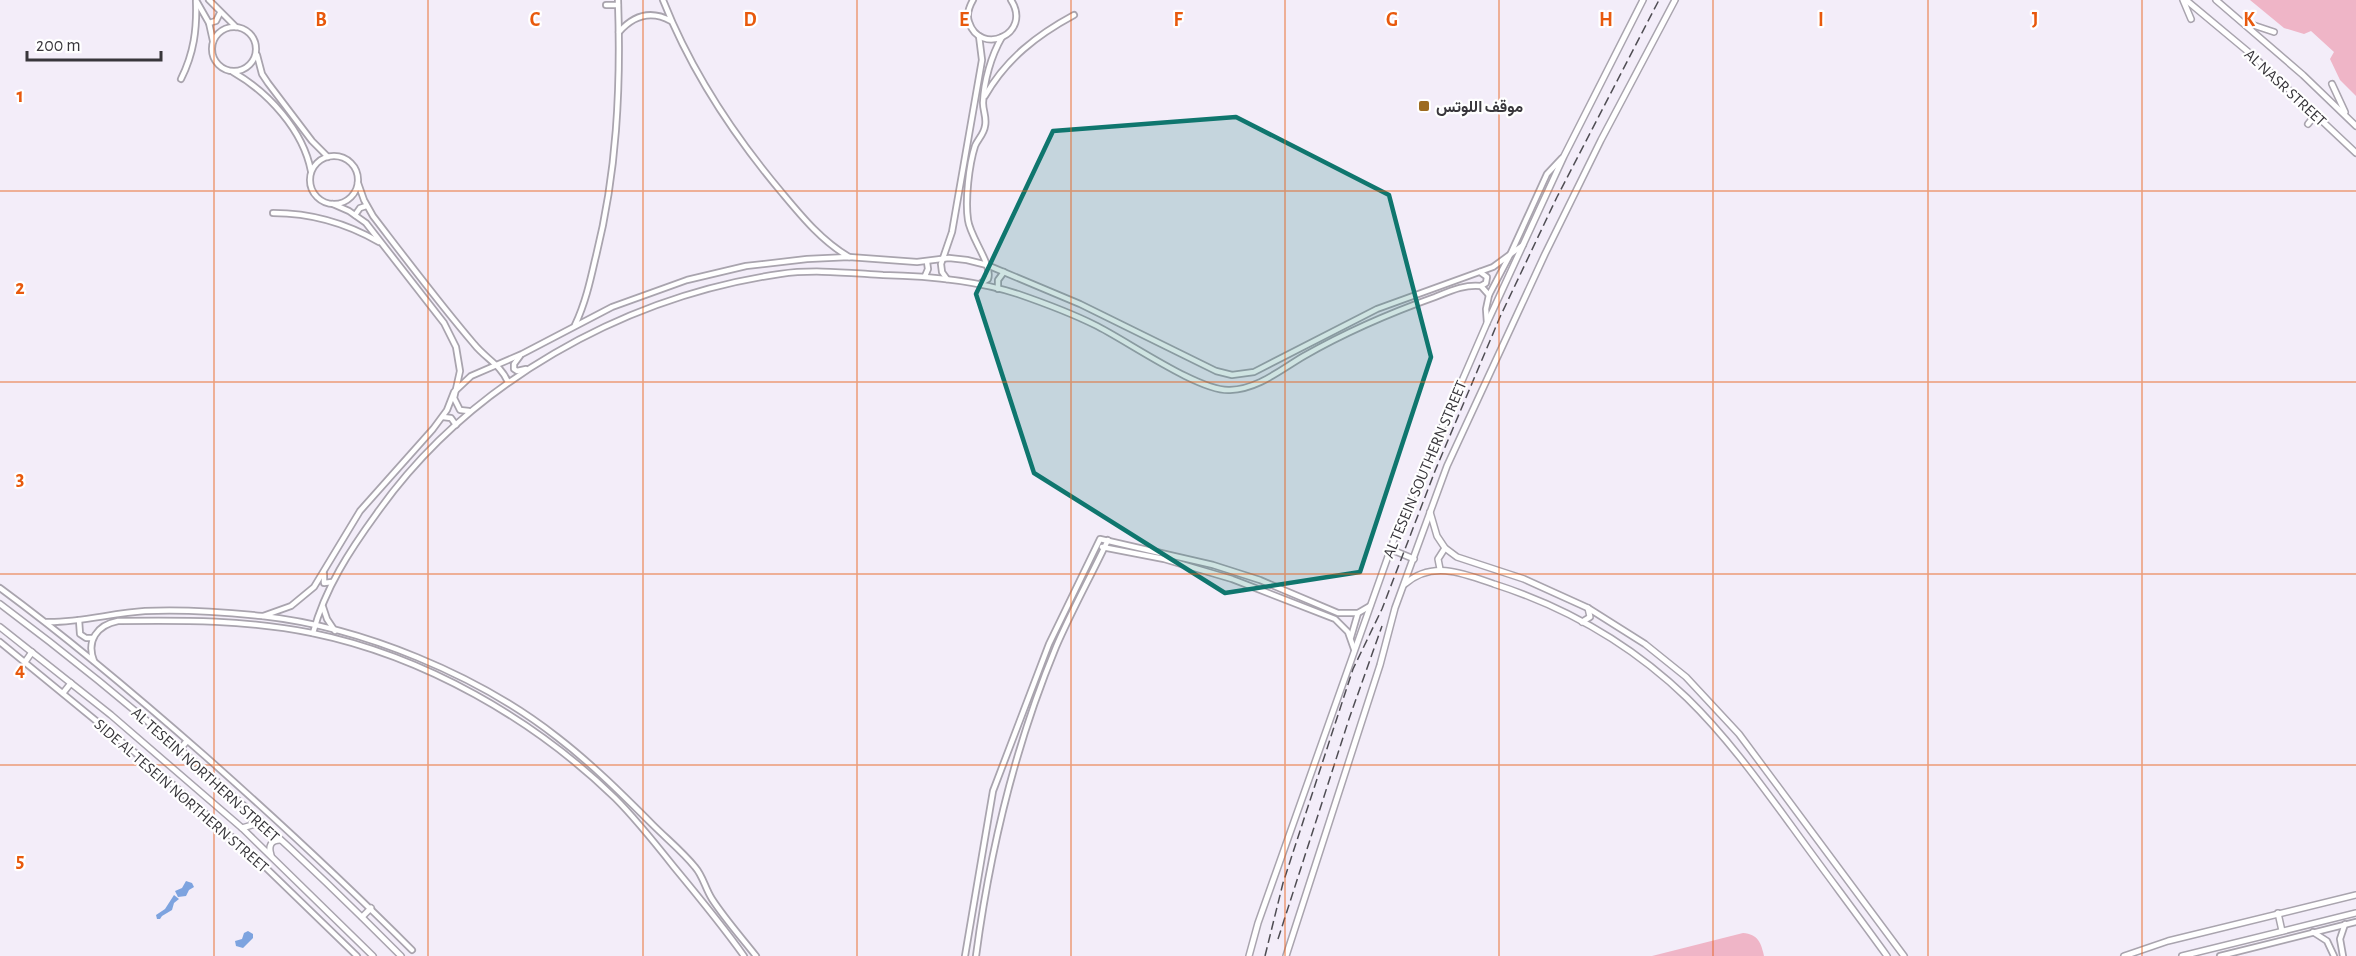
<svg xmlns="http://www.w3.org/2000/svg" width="2356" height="956" viewBox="0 0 2356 956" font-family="'Alegreya Sans',Vazirmatn,sans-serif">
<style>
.green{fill:#efb5c7}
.water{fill:#7da3df}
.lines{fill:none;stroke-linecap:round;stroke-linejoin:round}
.tertiary-casing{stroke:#a9a4ae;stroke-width:8}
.secondary-casing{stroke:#a9a4ae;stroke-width:8}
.primary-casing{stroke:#a9a4ae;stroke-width:8}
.tertiary{stroke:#fff;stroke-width:4.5}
.secondary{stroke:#fff;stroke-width:5}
.primary{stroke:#fff;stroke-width:5}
.rail{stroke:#4f4d53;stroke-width:1.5;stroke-dasharray:9 4.5;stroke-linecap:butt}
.marked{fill:#0f766e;fill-opacity:0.2;stroke:#0f766e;stroke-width:4.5;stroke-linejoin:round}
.grid{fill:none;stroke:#e8590c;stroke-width:1.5;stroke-opacity:0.55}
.poi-dot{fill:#9d6b20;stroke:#fff;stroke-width:2}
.labels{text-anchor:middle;stroke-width:4.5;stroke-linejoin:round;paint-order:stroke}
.street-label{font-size:16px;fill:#38363b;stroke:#fff}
.poi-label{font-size:16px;font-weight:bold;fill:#38363b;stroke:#fff;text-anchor:start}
.grid-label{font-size:20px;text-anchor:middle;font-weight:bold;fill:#e8590c;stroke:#fff;stroke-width:4.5;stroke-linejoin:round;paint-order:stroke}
</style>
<rect width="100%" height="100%" fill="#f3edf9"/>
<g class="green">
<path d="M2250 0H2356V96L2340 80 2330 59 2334 52 2311 31 2304 34 2284 28Z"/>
<path d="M1743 933C1758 934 1761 943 1764 956H1652Z"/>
</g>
<g class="water">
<path d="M186 881 192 883 194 887 189 890 186 896 178 897 175 891 182 888Z"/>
<path d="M174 895 179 899 174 903 172 910 162 916 160 919H157L156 915 165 909Z"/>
<path d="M248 931 253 934V938L243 948 236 946 235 941 242 939 244 933Z"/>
</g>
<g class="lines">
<g class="tertiary-casing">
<g id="tertiary">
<path d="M209 0 236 27"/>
<path d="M663 0C691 71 734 136 783 194 803 218 822 241 849 257"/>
<path d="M973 0C969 7 966 14 969 22 980 57 1033 34 1011 0"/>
<path d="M197 2 209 23 213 41"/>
<path d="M606 5H618"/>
<path d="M209 23 216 21 220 13"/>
<circle cx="234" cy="49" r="22"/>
<path d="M619 32C634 15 651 10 671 21"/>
<path d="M257 55 262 74 268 83 312 141 328 157"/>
<path d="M233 72C268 92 303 130 311 171"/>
<path d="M181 79C194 53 197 29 196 1"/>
<path d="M985 96C1006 59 1037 35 1074 15"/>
<circle cx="334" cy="180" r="24"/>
<path d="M358 183 364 200 373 216C406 259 439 303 474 344 485 358 501 365 508 382"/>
<path d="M333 204 349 211 366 223 444 323 456 347 460 371 454 398 460 410 469 411"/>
<path d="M273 213C310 213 346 223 379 242"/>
<path d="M355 215 360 208 366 206"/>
<path d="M1480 272 1487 277 1486 283 1481 286"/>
<path d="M925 276 928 269 927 262"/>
<path d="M947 279 942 272 941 264 952 232 982 60 979 36"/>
<path d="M981 283 988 279C993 265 970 237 968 220 965 200 969 165 975 146 978 139 984 134 985 126 987 118 983 111 983 103 984 81 991 56 1002 37"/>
<path d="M998 289V280L1004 272"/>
<path d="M1487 323 1486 309 1489 295 1510 255 1547 174 1562 158"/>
<path d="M575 325C585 304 590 282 595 260 617 174 621 87 618 0"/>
<path d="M520 356 514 364V369L517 371 526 369"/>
<path d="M443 417 451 418 456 425"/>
<path d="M1102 547 1164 559 1232 579 1335 619 1348 632 1354 649"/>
<path d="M324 574V583L332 582"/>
<path d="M0 588C72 641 139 698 205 756 276 819 345 883 412 950"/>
<path d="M323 607 327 619 335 631"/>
<path d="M263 616 291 606 314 587 360 511 433 429 447 410 454 392 471 376 522 354 612 307 687 280 746 266 807 259 849 257 917 262 949 258 967 260 987 265 1080 304 1216 371 1232 375 1254 372 1377 309 1493 267 1523 245"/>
<path d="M79 620 80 634 86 638H93"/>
<path d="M46 622C79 623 112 613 145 611 183 609 224 612 262 616 362 627 478 675 557 737 592 764 622 794 653 825 667 839 683 852 695 867 703 876 705 888 712 899 725 919 741 937 756 956"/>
<path d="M313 633C325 588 350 550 377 513 469 383 623 297 780 274 814 269 849 273 883 275 929 276 975 280 1018 294 1044 303 1071 313 1095 325 1126 340 1199 392 1230 390 1258 389 1280 370 1304 356 1346 332 1390 313 1435 297 1450 291 1465 284 1481 286L1489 295"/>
<path d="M1351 637 1358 613"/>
<path d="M0 642 161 774 262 864 357 956"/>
<path d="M94 661C86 641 97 625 118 621 183 620 248 620 312 633 424 656 534 719 615 798 636 819 655 843 674 867 698 896 722 925 744 956"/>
<path d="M2313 932 2327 941 2334 956"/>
<path d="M965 956 993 791 1049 644 1100 539 1213 565 1260 580 1338 613H1358L1370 606"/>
<path d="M976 956C990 850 1015 746 1056 647 1072 610 1091 576 1108 540"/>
<path d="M2220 956 2356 922"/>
<path d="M2343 956 2340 939 2345 924"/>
</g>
</g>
<g class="secondary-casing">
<g id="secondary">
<path d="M1430 512 1437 536 1445 548 1457 557 1524 579 1588 608 1645 644 1686 677 1739 734 1904 956"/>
<path d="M1440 569 1438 559 1445 548"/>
<path d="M1405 584C1432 560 1463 573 1494 584 1566 607 1633 646 1687 698 1727 737 1760 783 1793 828 1824 871 1856 913 1887 956"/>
<path d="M1582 622 1590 617 1588 608"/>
</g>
</g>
<g class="primary-casing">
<g id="primary">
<path d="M2183 0 2191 19"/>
<path d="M2186 0 2252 55 2356 153"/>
<path d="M2216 0 2303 75 2356 126"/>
<path d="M2247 23 2274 32"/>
<path d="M2332 84 2345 112"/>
<path d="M2308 124 2316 114"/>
<path d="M1390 549 1414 559"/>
<path d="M0 604C142 710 276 830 401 956"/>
<path d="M0 627 111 715 242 828 373 956"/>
<path d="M25 662 32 652"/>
<path d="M63 693 71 683"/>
<path d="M179 750 187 741"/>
<path d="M242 828 252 825 253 815"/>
<path d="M271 855C268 846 271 840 280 840"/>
<path d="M2278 913 2282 931"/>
<path d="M362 917 371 908"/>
<path d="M1249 956 1258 923 1397 531 1487 323 1564 156 1643 0"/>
<path d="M1286 956 1380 665 1395 608 1447 466 1545 254 1601 140 1675 0"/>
<path d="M2124 956 2168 941 2356 895"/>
<path d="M2182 956 2356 913"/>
</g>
</g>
<use href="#tertiary" class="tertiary"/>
<use href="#secondary" class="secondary"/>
<use href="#primary" class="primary"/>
<g class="rail">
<path d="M1278 939 1349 719 1382 626"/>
<path d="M1265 956 1283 883 1353 669 1382 609 1435 471 1500 317 1557 197 1659 0"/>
</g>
</g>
<path class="marked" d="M1236 117 1389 195 1431 357 1360 572 1225 593 1034 473 976 294 1053 131Z"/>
<path class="grid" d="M214 0V956M428 0V956M643 0V956M857 0V956M1071 0V956M1285 0V956M1499 0V956M1713 0V956M1928 0V956M2142 0V956M0 191H2356M0 382H2356M0 574H2356M0 765H2356"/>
<rect class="poi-dot" x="1418" y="100" width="12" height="12" rx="3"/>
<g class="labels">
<g class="street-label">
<text transform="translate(2286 87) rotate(43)" y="6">AL NASR STREET</text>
<text transform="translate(1424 469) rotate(-67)" y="6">AL TESEIN SOUTHERN STREET</text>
<text transform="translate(206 774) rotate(42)" y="6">AL TESEIN NORTHERN STREET</text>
<text transform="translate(182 795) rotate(41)" y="6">SIDE AL TESEIN NORTHERN STREET</text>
</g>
<g class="poi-label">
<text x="1436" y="112">موقف اللوتس</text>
</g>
</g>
<g class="grid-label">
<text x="321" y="26">B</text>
<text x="535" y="26">C</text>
<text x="750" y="26">D</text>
<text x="964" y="26">E</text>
<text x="1178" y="26">F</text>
<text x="1392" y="26">G</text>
<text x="1606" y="26">H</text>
<text x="1821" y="26">I</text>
<text x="2035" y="26">J</text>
<text x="2249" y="26">K</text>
<text x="20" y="102">1</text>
<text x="20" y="294">2</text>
<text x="20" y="485">3</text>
<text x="20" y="676">4</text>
<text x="20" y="867">5</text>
</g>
<path d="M27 51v9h134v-9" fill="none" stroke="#38363b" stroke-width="3"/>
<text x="36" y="51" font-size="18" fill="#38363b" stroke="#ffffff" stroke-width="4.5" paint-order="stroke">200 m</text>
</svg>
